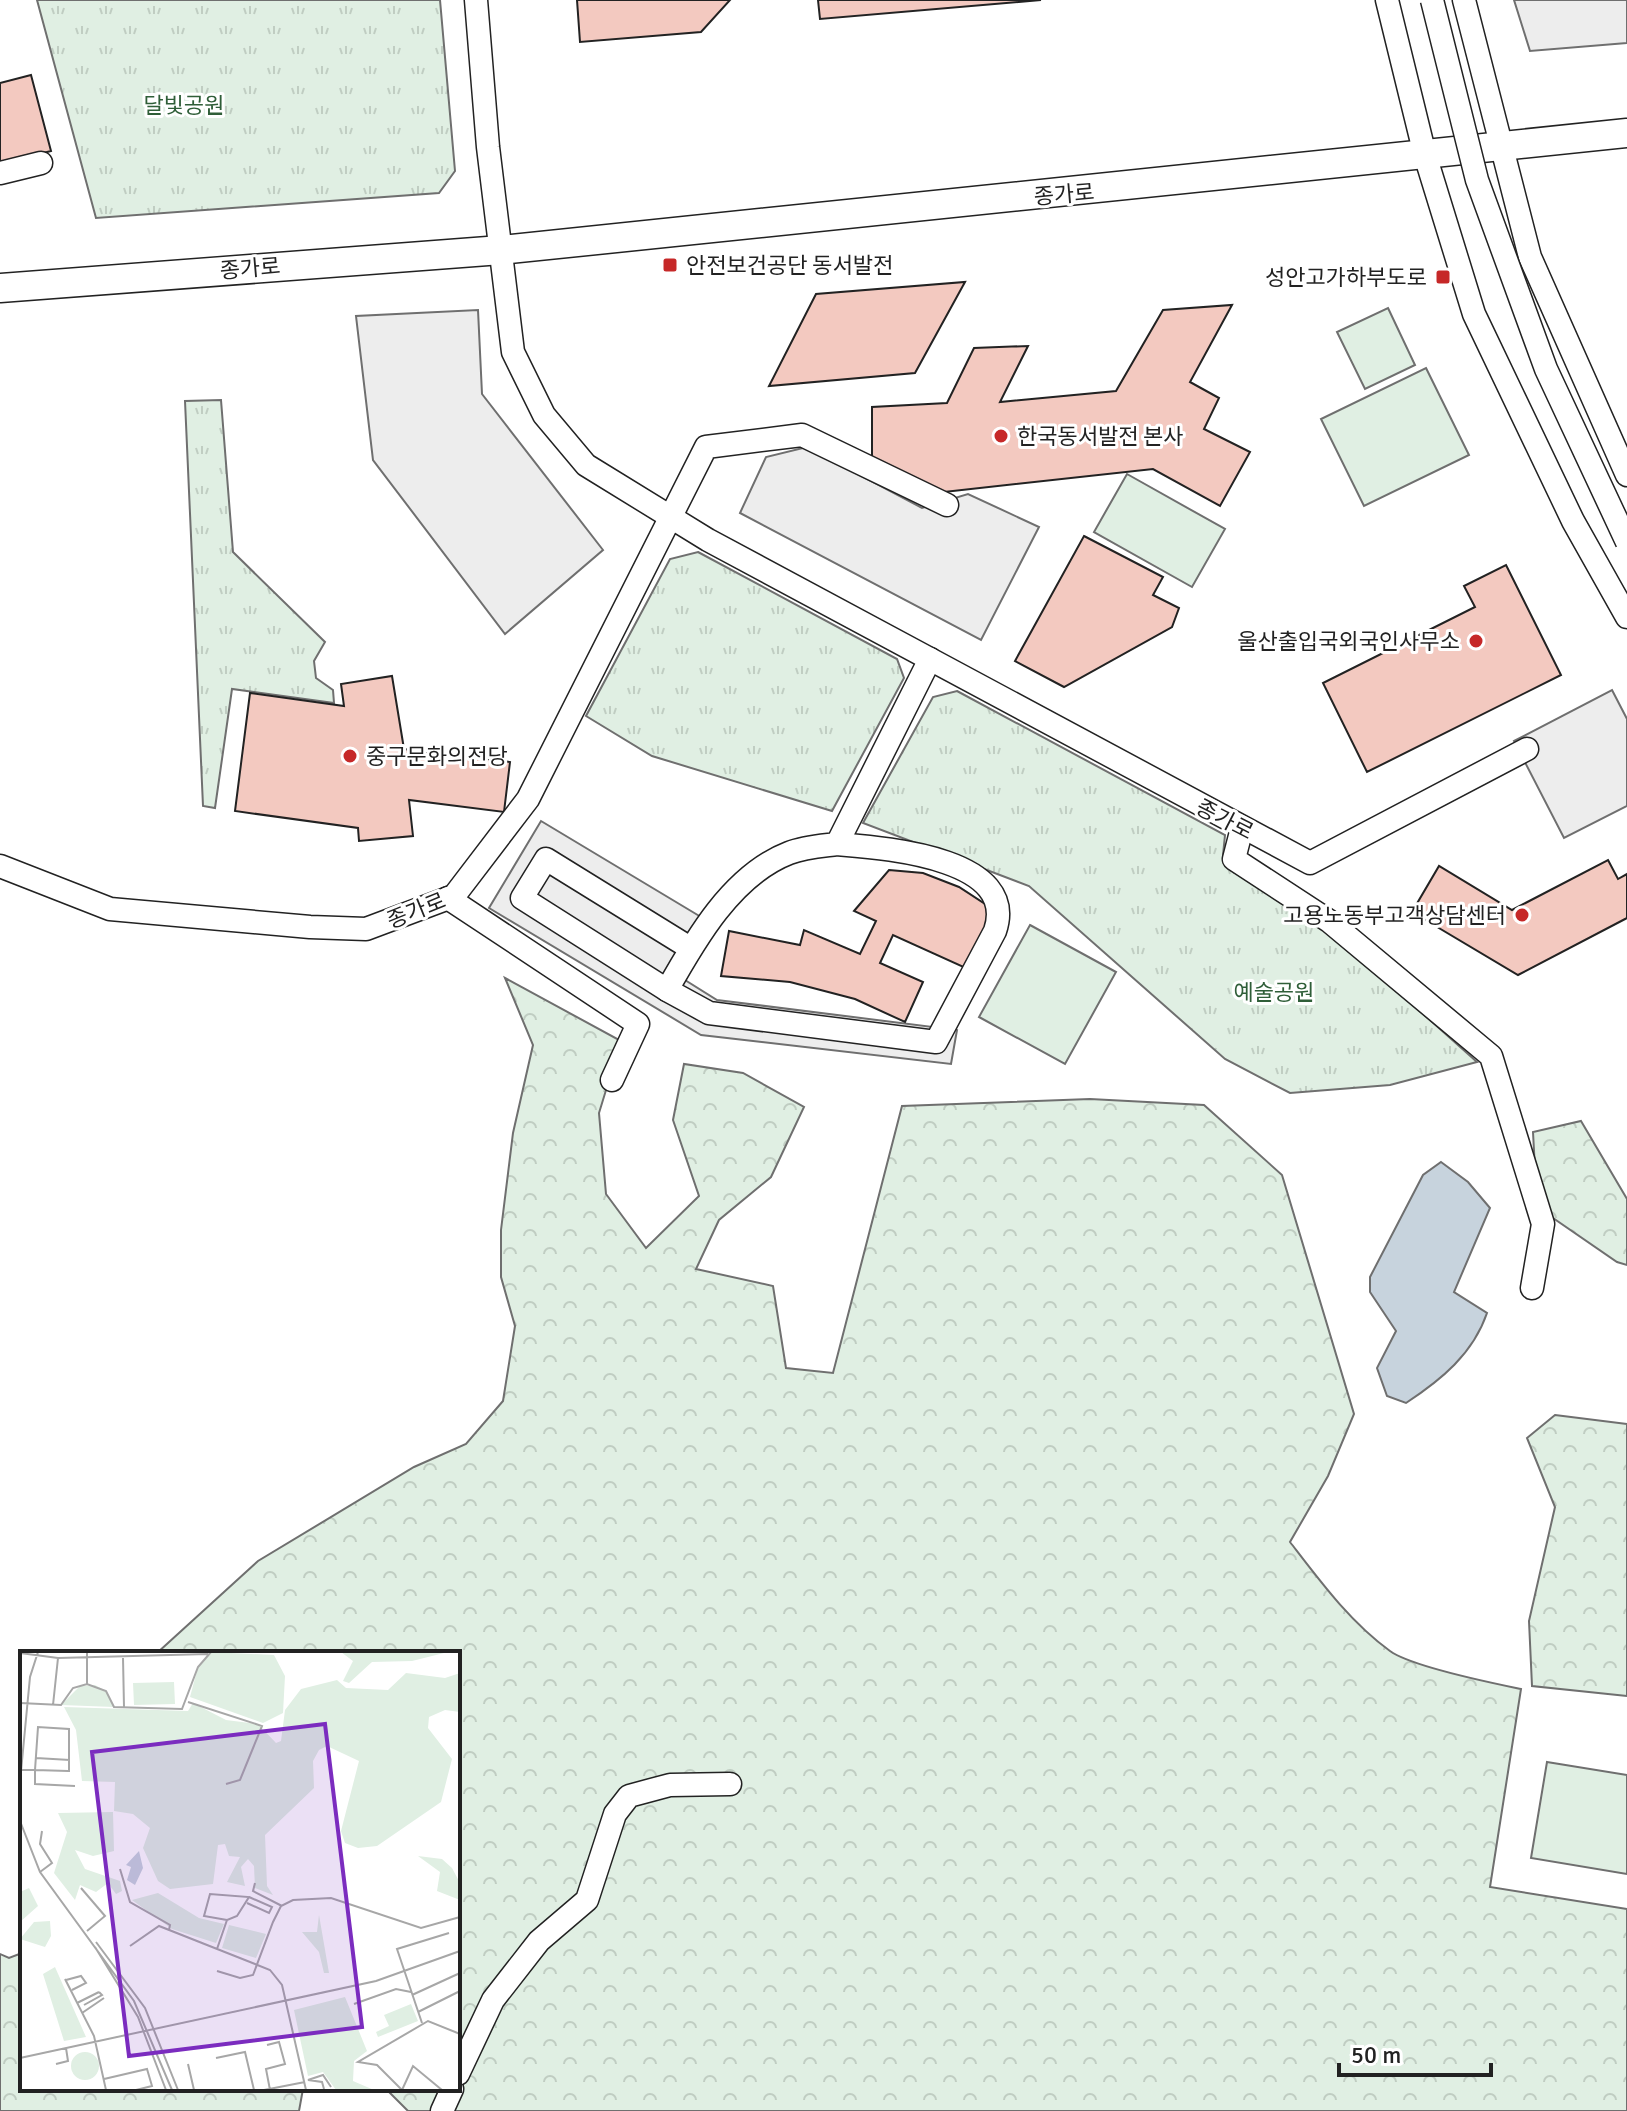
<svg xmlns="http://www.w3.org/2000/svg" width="1627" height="2111" viewBox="0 0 1627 2111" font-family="Signika,'Noto Sans KR',sans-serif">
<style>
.grass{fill:url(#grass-tufts);stroke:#6f6f6f;stroke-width:2}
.forest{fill:url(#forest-crowns);stroke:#6f6f6f;stroke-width:2}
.pitch{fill:#e0efe3;stroke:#6f6f6f;stroke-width:2}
.parking{fill:#ededed;stroke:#6f6f6f;stroke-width:2}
.water{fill:#c7d3dd;stroke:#6f6f6f;stroke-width:2}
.building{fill:#f3c9c0;stroke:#222;stroke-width:2}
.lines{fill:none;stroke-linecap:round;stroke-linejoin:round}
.minor-casing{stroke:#222;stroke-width:25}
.major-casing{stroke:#222;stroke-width:31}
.minor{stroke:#fff;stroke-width:22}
.major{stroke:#fff;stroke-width:28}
.minor-bridge-casing{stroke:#222;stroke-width:25;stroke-linecap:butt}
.minor-bridge{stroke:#fff;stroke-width:22}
.poi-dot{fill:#c62828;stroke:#fff;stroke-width:3}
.labels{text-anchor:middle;stroke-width:6;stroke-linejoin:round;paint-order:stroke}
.park-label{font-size:22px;fill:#2f5e38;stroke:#fff}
.street-label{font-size:22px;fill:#222;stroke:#fff}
.poi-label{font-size:22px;fill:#222;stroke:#fff;text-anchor:start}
.inset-road{fill:none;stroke:#a7a7a7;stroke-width:2}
.view{fill:#7b2cbf;fill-opacity:0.15;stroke:#7b2cbf;stroke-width:4}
.inset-edge{fill:none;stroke:#222;stroke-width:4}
</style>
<defs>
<pattern id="grass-tufts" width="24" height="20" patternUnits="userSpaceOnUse" patternTransform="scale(2)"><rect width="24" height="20" fill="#e0efe3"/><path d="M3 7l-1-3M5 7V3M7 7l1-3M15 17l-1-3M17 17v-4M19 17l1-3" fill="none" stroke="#c0cdc2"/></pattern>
<pattern id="forest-crowns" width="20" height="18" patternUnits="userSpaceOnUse" patternTransform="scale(2)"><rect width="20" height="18" fill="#e0efe3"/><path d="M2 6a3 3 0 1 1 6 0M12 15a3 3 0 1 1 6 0" fill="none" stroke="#c0cdc2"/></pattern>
</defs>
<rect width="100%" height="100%" fill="#fff"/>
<g class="grass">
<path d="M37 0H440L455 171 439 193 96 218Z"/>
<path d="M221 400 233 552 325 642 314 661 316 678 333 690 334 703 232 689 215 808 203 806 185 401Z"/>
<path d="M698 552 897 659 904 678 832 811 652 756 586 716 670 559Z"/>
<path d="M957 691 1225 835 1223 855 1328 929 1477 1062 1390 1085 1290 1093 1225 1059 1029 886 863 823 933 697Z"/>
</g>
<g class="forest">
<path d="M505 978 621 1041 599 1113 606 1194 646 1248 699 1196 673 1120 684 1064 743 1073 804 1107 771 1177 719 1220 696 1269 773 1286 786 1368 833 1373 902 1106 1090 1099 1204 1105 1282 1175 1354 1414 1328 1476 1290 1542C1320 1581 1350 1622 1390 1651 1412 1667 1492 1683 1521 1689L1490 1887 1627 1909V2111H408L386 2089H458V1653H157L258 1561 414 1467 466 1444 503 1401 515 1326 501 1277V1230L513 1133 533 1045Z"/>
<path d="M1581 1121 1627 1199V1265L1617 1262 1537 1207 1533 1132Z"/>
<path d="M1555 1415 1627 1424V1696L1532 1686 1529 1621 1555 1507 1527 1438Z"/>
<path d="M22 1953V2089H303L299 2111H0V1954L9 1958Z"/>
</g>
<g class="pitch">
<path d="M1388 308 1415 365 1365 389 1337 332Z"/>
<path d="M1426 368 1469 455 1364 506 1321 419Z"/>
<path d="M1127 474 1225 529 1192 587 1094 532Z"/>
<path d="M1030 925 1116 972 1065 1064 979 1017Z"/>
<path d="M1547 1762 1627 1775V1874L1531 1858Z"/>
</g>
<g class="parking">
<path d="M1514 0H1627V43L1530 51Z"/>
<path d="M478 310 482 394 603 550 505 634 373 460 356 316Z"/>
<path d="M807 447 922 508 968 494 1039 527 981 640 740 513 766 457Z"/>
<path d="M1612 690 1627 719V806L1564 838 1514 741Z"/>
<path d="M541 821 701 917 669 970 717 1000 957 1030 951 1064 701 1035 489 908Z"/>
</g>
<path class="water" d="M1441 1162 1468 1182 1490 1208 1454 1292 1487 1313C1473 1354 1441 1380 1406 1403L1387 1396 1377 1368 1396 1331 1370 1292V1277L1423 1175Z"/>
<g class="building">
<path d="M577 0H730L701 32 580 42Z"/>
<path d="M818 0H1041L820 19Z"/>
<path d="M31 75 51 151 0 164V83Z"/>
<path d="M965 282 915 373 769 386 816 294Z"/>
<path d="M1232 305 1190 382 1219 398 1204 429 1250 452 1220 506 1153 469 935 493 872 460V407L947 403 974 348 1028 346 1000 402 1116 391 1163 310Z"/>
<path d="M1084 536 1163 577 1153 595 1179 608 1172 627 1064 687 1015 661Z"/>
<path d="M1506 565 1561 675 1367 772 1323 683 1475 607 1464 586Z"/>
<path d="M392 676 404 749 510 762 504 812 409 800 413 836 359 841 358 828 235 811 250 693 344 706 341 684Z"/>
<path d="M1608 860 1618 879 1627 874V918L1518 975 1412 912 1439 866 1512 910Z"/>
<path d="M889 870 923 873 959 887 985 904 991 918 970 970 893 935 880 963 923 982 905 1022 855 999 790 982 721 976 729 931 800 945 804 930 860 954 876 921 854 911Z"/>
</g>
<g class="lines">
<g class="minor-casing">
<g id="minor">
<path d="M476 0 488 147 513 352 544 415 586 465 708 540 1310 863 1527 749"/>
<path d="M1387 0 1425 155 1474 314 1573 521 1627 617"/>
<path d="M1464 0 1530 257 1627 475"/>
<path d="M0 173 41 163"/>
<path d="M1242 828 1234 859 1329 921 1491 1056 1543 1224 1532 1288"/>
<path d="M837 844C883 848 1020 857 995 931L936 1042 709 1013 667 990C695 940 732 875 789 853 804 847 821 846 837 844L930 659"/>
<path d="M0 866 110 909 310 927 366 929 454 896 528 799 706 447 802 435 947 505"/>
<path d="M448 898 638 1024 612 1080"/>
<path d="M667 990 522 898 546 859 690 948"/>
<path d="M458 2074 493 2000 539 1941 587 1900 615 1814 629 1796 670 1785 730 1784"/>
<path d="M442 2111 452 2089"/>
</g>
</g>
<g class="major-casing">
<path id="major" d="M0 288 501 250 1627 133"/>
</g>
<use href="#minor" class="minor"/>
<use href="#major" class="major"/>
<g class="minor-bridge-casing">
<path id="minor-bridge" d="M1432 0 1477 180 1546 369 1627 542"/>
</g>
<use href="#minor-bridge" class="minor-bridge"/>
</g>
<g class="poi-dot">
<rect x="662" y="257" width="16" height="16" rx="4"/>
<rect x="1435" y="269" width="16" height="16" rx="4"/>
<circle cx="1001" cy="436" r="8"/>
<circle cx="1476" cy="641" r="8"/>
<circle cx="350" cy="756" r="8"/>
<circle cx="1522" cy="915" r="8"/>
</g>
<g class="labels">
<g class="park-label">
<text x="184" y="113">달빛공원</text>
<text x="1274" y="1000">예술공원</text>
</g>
<g class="street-label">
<text transform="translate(1064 194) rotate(-5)" y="8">종가로</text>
<text transform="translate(250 268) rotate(-5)" y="8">종가로</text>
<text transform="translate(1225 819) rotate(27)" y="8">종가로</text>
<text transform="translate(416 910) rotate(-22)" y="8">종가로</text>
</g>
<g class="poi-label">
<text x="686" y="273">안전보건공단 동서발전</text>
<text x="1427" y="285" text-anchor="end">성안고가하부도로</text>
<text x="1017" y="444">한국동서발전 본사</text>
<text x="1460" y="649" text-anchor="end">울산출입국외국인사무소</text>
<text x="366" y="764">중구문화의전당</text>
<text x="1506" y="923" text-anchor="end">고용노동부고객상담센터</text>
</g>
</g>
<g transform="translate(20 1651)">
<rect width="440" height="440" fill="#fff"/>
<path d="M191 1 254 4 265 25 263 62 243 72 170 46 178 16ZM75 34 86 40 94 56 41 54 60 35ZM138 242 179 267 204 273 196 292 152 278 112 249ZM299 264 309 322H304L299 301 282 281H297ZM209 274 246 283 236 307 202 297ZM35 316 66 386 44 390 23 323ZM325 346 347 400 334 410 333 430 354 439H316L303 421 288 425 274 359ZM51 415a14 14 0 1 1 28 0a14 14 0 1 1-28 0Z" fill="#e0efe3"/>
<path d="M321 1H428L392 10 352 11 329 32 323 30 333 10ZM386 22 425 27 440 22V61L425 59 409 66 408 77 432 108 421 151 357 195 338 197 325 192 321 180 339 110 307 95 299 99 293 110 294 137 245 184 247 235 253 244 235 237 234 215 228 208 221 216 225 235 207 231 220 206 209 205 205 193 198 194 193 233 150 238 138 230 123 197 130 177 113 163 94 160 95 131 62 130 56 79 44 56 168 60 173 52 206 69 238 73 256 92 261 90 265 59 281 38 317 29 326 37 368 39ZM93 161 94 200 73 205 55 199 65 218 100 230 102 240 96 243 88 232 76 241 60 234 55 249 34 222 47 181 38 162ZM398 205 422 208 432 217 440 232V249L417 240 420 221ZM9 237 18 255 0 271V241ZM30 270 31 285 25 296 0 288 14 271Z" fill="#e0efe3"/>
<path d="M154 31 155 53 114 54 113 32ZM391 353 398 370 358 386 356 381 369 375 364 364Z" fill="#e0efe3"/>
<path d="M119 200 123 217 115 234 107 229 111 216 106 214Z" fill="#c7d3dd"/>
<path class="inset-road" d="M67 1V33M0 2 38 7 188 3M103 7 104 56M168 51 242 75 220 129 206 133M0 52 41 54 53 37 67 33 86 40 94 56 162 58 178 16 191 1M33 54 38 7M16 107 50 109M2 119H15L48 120H49V78L18 76 15 119V133L55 135M0 131 10 26 18 1M0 170 20 221 114 350 152 439M100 218 110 251 150 274 149 279M20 221 32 212 20 193 22 180M235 232 233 240 262 255M61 237 85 265 67 280M227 252 249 262 252 256 229 246M76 291 125 357 158 439M110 295 139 275 250 319 262 334 286 439M75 296 118 366 146 439M197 298 207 269 217 265 229 246 190 243 184 265 207 269M197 320 220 327 233 324 253 271 261 255 273 249 311 247 401 277 440 266M45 328 74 385 86 439M46 329 61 325 66 332 52 339M392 344 440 322M57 352 79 341M334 353 376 338 391 341M64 354 82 344 79 341M398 361 440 340M62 362 84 347M402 372 377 298 429 282M247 394 259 391 265 413 246 418 250 439M0 407 356 330 440 300M196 407 225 401 234 439M36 413 48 410 46 397M168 413 174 439M84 428 127 418 132 435 116 439M304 438 302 431 288 429 303 424 311 436M244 439 285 431M382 439 357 414 338 411 408 370 440 383M382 439 393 415 422 439"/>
<path class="view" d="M305 73 342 376 109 405 72 101Z"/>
<rect width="440" height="440" class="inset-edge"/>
</g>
<path d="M1339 2063v12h152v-12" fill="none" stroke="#222222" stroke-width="4"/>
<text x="1351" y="2063" font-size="24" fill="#222222" stroke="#ffffff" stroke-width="6" paint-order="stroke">50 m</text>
</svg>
